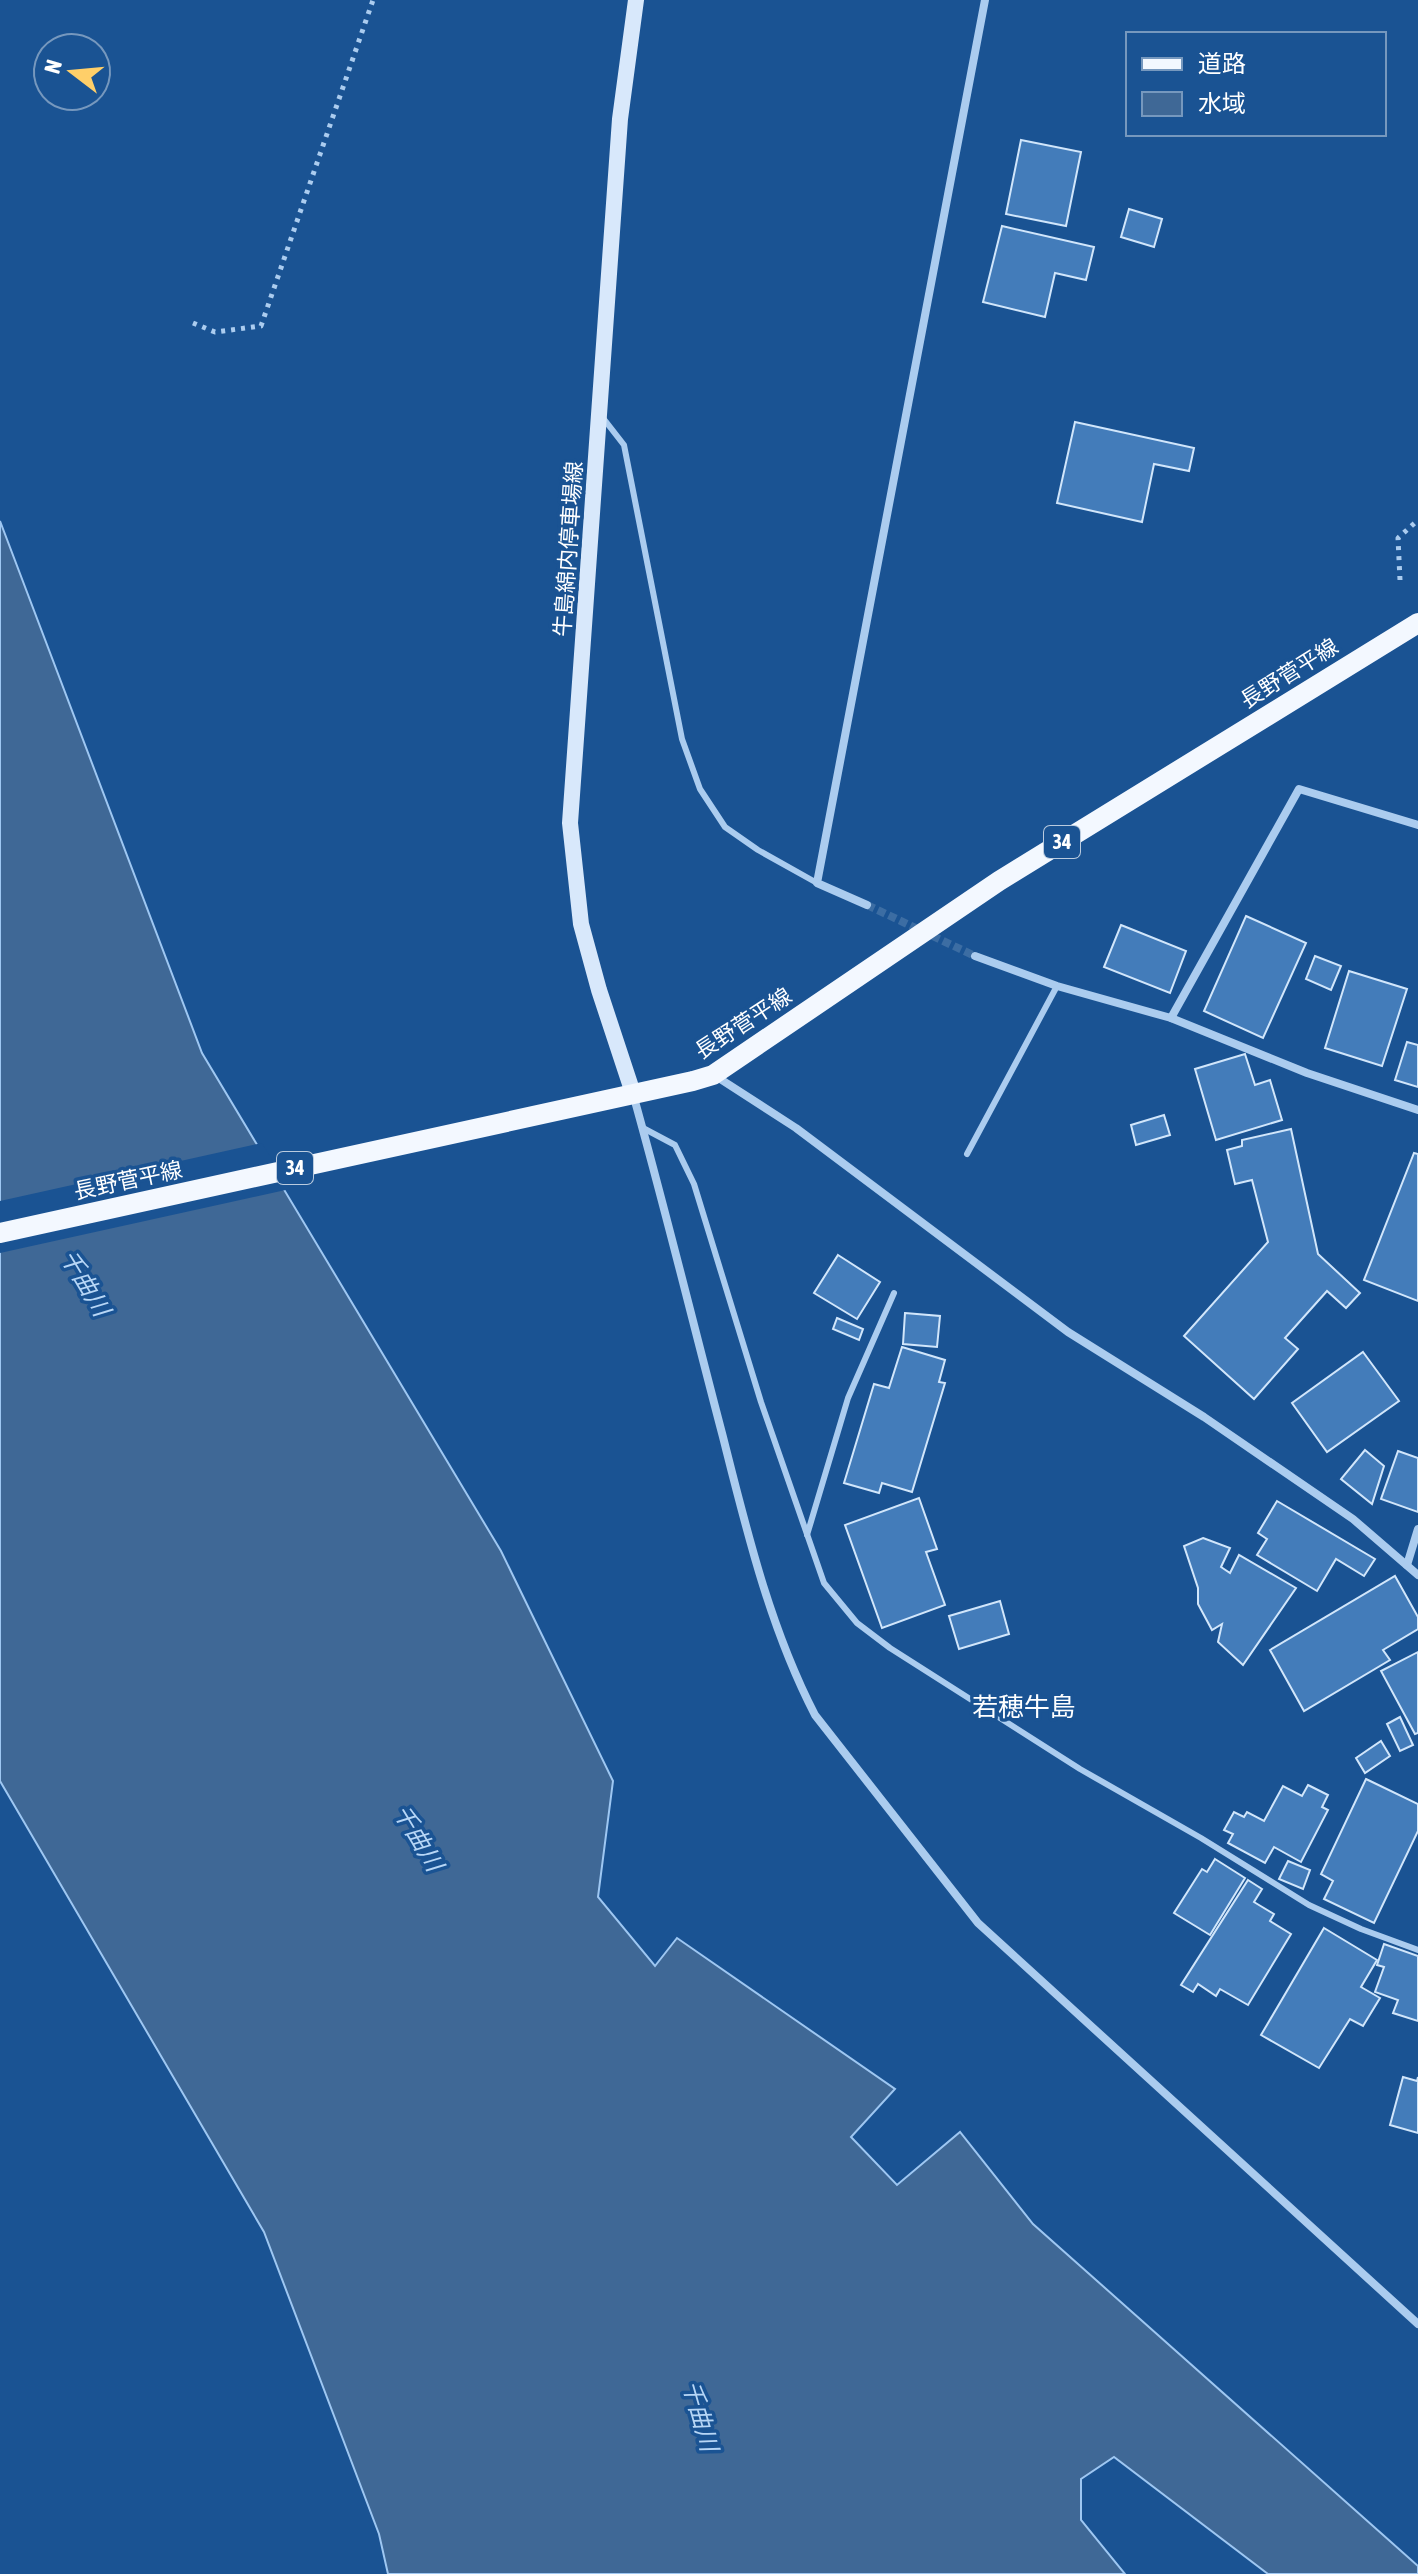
<svg xmlns="http://www.w3.org/2000/svg" width="1418" height="2574" viewBox="0 0 1418 2574" font-family="'Asap Condensed','Noto Sans JP',sans-serif">
<style>
.water{fill:#3f6896;stroke:#9ec7f2;stroke-width:2}
.pier{fill:#1a5393}
.building{fill:#437cba;stroke:#d1e6fb;stroke-width:2}
.lines{fill:none;stroke-linecap:round;stroke-linejoin:round}
.minor-tunnel{stroke:#3c6da3;stroke-width:8;stroke-dasharray:8 4;stroke-linecap:butt}
.path{stroke:#abccef;stroke-width:5;stroke-dasharray:4 6;stroke-linecap:butt}
.service{stroke:#abccef;stroke-width:6}
.minor{stroke:#abccef;stroke-width:8}
.secondary{stroke:#d8e8fb;stroke-width:16}
.primary{stroke:#f3f8ff;stroke-width:20}
.labels{text-anchor:middle;stroke-width:7;stroke-linejoin:round;paint-order:stroke}
.shield{fill:#1a5393;stroke:#bacbdf;stroke-width:2}
.shield-label{font-size:20px;font-weight:bold;fill:#fff}
.street-label{font-size:22px;fill:#fff;stroke:#1a5393}
.water-label{font-size:24px;font-style:italic;fill:#b7d6f6;stroke:#1a5393}
.quarter-label{font-size:26px;fill:#fff;stroke:#1a5393}
</style>
<rect width="100%" height="100%" fill="#1a5393"/>
<path class="water" d="M0 521 202 1053 501 1551 613 1781 598 1897 655 1966 677 1938 895 2089 851 2137 897 2185 960 2132 1033 2224 1418 2566V2574H1268L1114 2457 1081 2479V2520L1125 2574H388L379 2534 264 2232 0 1781Z"/>
<path class="pier" d="M262 1143 290 1189 0 1253V1201Z"/>
<g class="building">
<path d="M1021 140 1081 152 1066 226 1006 214Z"/>
<path d="M1129 209 1162 219 1154 247 1121 237Z"/>
<path d="M1002 226 1094 247 1086 280 1055 273 1045 317 983 302Z"/>
<path d="M1075 422 1194 448 1189 471 1154 464 1142 522 1057 503Z"/>
<path d="M1246 916 1306 943 1263 1038 1204 1011Z"/>
<path d="M1121 925 1186 951 1170 993 1104 967Z"/>
<path d="M1315 956 1341 966 1331 990 1306 979Z"/>
<path d="M1349 971 1407 989 1382 1066 1325 1048Z"/>
<path d="M1407 1042 1418 1045V1087L1395 1080Z"/>
<path d="M1245 1054 1255 1085 1270 1080 1282 1120 1216 1140 1195 1069Z"/>
<path d="M1164 1115 1170 1135 1136 1145 1131 1125Z"/>
<path d="M1291 1129 1318 1254 1360 1293 1346 1308 1327 1291 1285 1338 1298 1349 1254 1399 1184 1336 1268 1242 1252 1180 1235 1184 1227 1150 1242 1146V1140Z"/>
<path d="M1414 1153 1418 1154V1301L1364 1280Z"/>
<path d="M838 1255 880 1282 857 1319 814 1293Z"/>
<path d="M905 1313 940 1316 937 1347 903 1344Z"/>
<path d="M837 1318 863 1329 859 1340 833 1329Z"/>
<path d="M902 1347 945 1360 939 1382 945 1383 912 1492 882 1483 879 1493 844 1483 874 1384 889 1388Z"/>
<path d="M1363 1352 1399 1401 1327 1452 1292 1403Z"/>
<path d="M1365 1450 1384 1466 1372 1504 1341 1479Z"/>
<path d="M1398 1451 1418 1458V1512L1381 1499Z"/>
<path d="M919 1498 937 1549 926 1552 945 1605 882 1628 845 1525Z"/>
<path d="M1277 1501 1375 1559 1364 1576 1336 1559 1317 1591 1257 1555 1267 1539 1258 1533Z"/>
<path d="M1203 1538 1230 1548 1221 1567 1230 1573 1239 1555 1296 1588 1243 1665 1218 1642 1222 1624 1212 1630 1198 1604V1588L1184 1546Z"/>
<path d="M1395 1576 1418 1617V1629L1383 1650 1390 1660 1304 1711 1270 1650Z"/>
<path d="M1000 1601 1009 1634 959 1649 949 1616Z"/>
<path d="M1418 1652V1733L1415 1734 1381 1671Z"/>
<path d="M1400 1717 1413 1745 1400 1751 1387 1724Z"/>
<path d="M1381 1741 1390 1756 1365 1773 1356 1758Z"/>
<path d="M1366 1779 1418 1804V1831L1374 1923 1324 1899 1333 1881 1321 1874Z"/>
<path d="M1308 1785 1328 1795 1322 1807 1328 1810 1301 1862 1274 1847 1265 1863 1228 1843 1233 1834 1224 1830 1234 1812 1244 1817 1247 1812 1264 1821 1283 1786 1302 1796Z"/>
<path d="M1215 1859 1245 1878 1210 1935 1174 1913 1202 1869 1207 1872Z"/>
<path d="M1288 1861 1310 1870 1303 1889 1279 1879Z"/>
<path d="M1248 1880 1262 1889 1254 1902 1274 1914 1270 1921 1291 1934 1248 2005 1220 1989 1216 1996 1198 1984 1193 1992 1181 1985Z"/>
<path d="M1324 1928 1377 1960 1361 1987 1380 1998 1363 2026 1350 2019 1319 2068 1261 2035Z"/>
<path d="M1384 1944 1418 1956V2021L1393 2013 1398 2000 1375 1992 1384 1967 1377 1965Z"/>
<path d="M1403 2077 1417 2081 1418 2077V2133L1390 2125Z"/>
</g>
<g class="lines">
<path class="minor-tunnel" d="M867 905 975 956"/>
<g class="path">
<path d="M193 323 215 332 261 326 373 0"/>
<path d="M1400 580 1398 538 1418 520"/>
</g>
<g class="service">
<path d="M603 418 624 445 682 739 700 789 725 827 758 850 817 883"/>
<path d="M643 1128 675 1145 694 1184 761 1402 824 1583 857 1623 890 1648 1080 1769 1201 1838 1309 1905 1361 1929 1418 1950"/>
<path d="M967 1154 1057 986"/>
<path d="M807 1535 848 1398 894 1293"/>
</g>
<g class="minor">
<path d="M867 905 817 883 985 0"/>
<path d="M975 956 1057 986 1171 1018 1307 1073 1418 1110"/>
<path d="M1171 1018 1299 789 1418 825"/>
<path d="M714 1075 796 1128 1068 1332 1204 1417 1353 1519 1418 1575"/>
<path d="M633 1094C665 1208 693 1323 723 1437 747 1532 770 1628 815 1715L978 1923 1418 2324"/>
<path d="M1407 1565 1418 1529"/>
</g>
<path class="secondary" d="M633 1093 599 990 581 924 570 823 620 119 636 0"/>
<path class="primary" d="M0 1233 693 1081 713 1075 999 881 1418 623"/>
</g>
<g class="labels">
<g class="shield">
<rect x="1044" y="826" width="36" height="32" rx="6"/>
<rect x="277" y="1152" width="36" height="32" rx="6"/>
</g>
<g class="shield-label">
<text x="1062" y="849">34</text>
<text x="295" y="1175">34</text>
</g>
<g class="street-label">
<text transform="translate(568 549) rotate(-86)" y="8">牛島綿内停車場線</text>
<text transform="translate(1289 673) rotate(-32)" y="8">長野菅平線</text>
<text transform="translate(743 1023) rotate(-33)" y="8">長野菅平線</text>
<text transform="translate(128 1180) rotate(-12)" y="8">長野菅平線</text>
</g>
<g class="water-label">
<text transform="translate(85 1283) rotate(59)" y="8">千曲川</text>
<text transform="translate(418 1838) rotate(59)" y="8">千曲川</text>
<text transform="translate(700 2416) rotate(74)" y="8">千曲川</text>
</g>
<g class="quarter-label">
<text x="1024" y="1716">若穂牛島</text>
</g>
</g>
<rect x="1126" y="32" width="260" height="104" fill="#1a5393" stroke="#7698be" stroke-width="2"/>
<rect x="1142" y="58" width="40" height="12" fill="#f3f8ff" stroke="#7698be" stroke-width="2"/>
<text x="1198" y="72" font-size="24" fill="#ffffff">道路</text>
<rect x="1142" y="92" width="40" height="24" fill="#3f6896" stroke="#7698be" stroke-width="2"/>
<text x="1198" y="112" font-size="24" fill="#ffffff">水域</text>
<g transform="translate(72 72) rotate(286)"><circle r="38" fill="#1a5393" stroke="#7698be" stroke-width="2"/>
<path d="M0-6L14 30L0 20L-14 30Z" fill="#ffcf69"/>
<text y="-12" font-size="22" font-weight="bold" text-anchor="middle" fill="#ffffff">N</text>
</g>
</svg>
